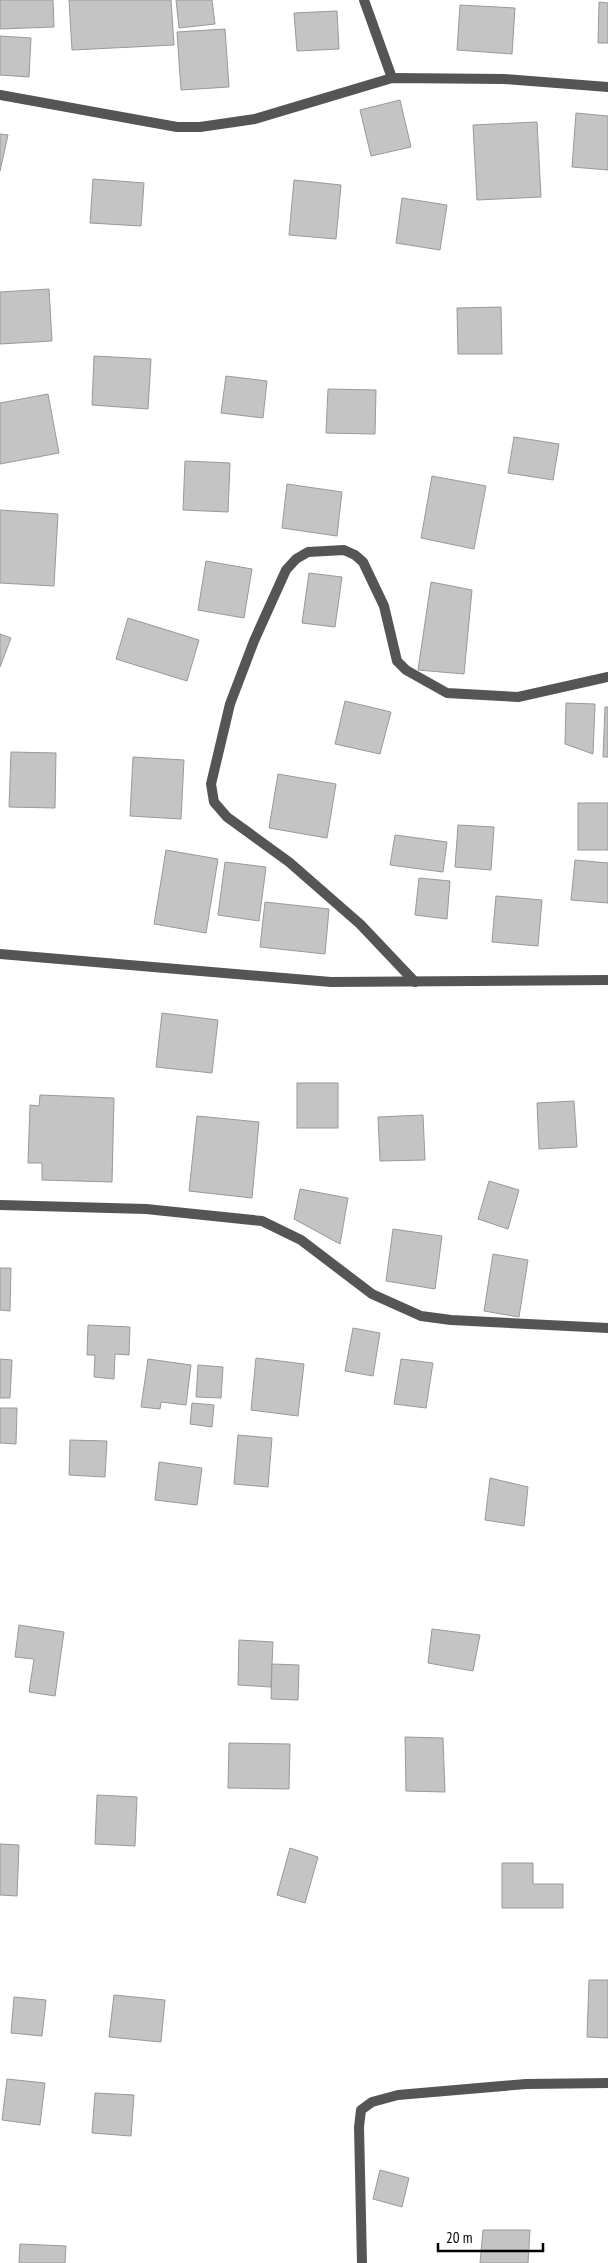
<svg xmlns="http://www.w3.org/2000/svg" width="608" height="2263" viewBox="0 0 608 2263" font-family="'PT Sans Narrow',sans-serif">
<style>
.building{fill:#c4c4c4;stroke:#999}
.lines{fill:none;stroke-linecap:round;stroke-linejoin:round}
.street{stroke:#555;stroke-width:10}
</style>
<rect width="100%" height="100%" fill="#fff"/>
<g class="building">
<path d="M0 0H53L54 27 0 29Z"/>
<path d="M69 0H171L174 45 72 50Z"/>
<path d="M176 0H212L215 24 179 28Z"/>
<path d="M599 2 608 3V43H598Z"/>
<path d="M460 5 515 8 512 54 457 50Z"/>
<path d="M337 11 339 49 297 51 294 13Z"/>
<path d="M225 29 229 87 181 90 177 32Z"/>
<path d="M0 36 31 38 29 77 0 75Z"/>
<path d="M400 100 411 147 371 156 360 110Z"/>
<path d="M576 113 608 116V170L572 167Z"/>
<path d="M537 122 541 197 477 200 473 125Z"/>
<path d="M0 134 8 135 0 171Z"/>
<path d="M93 179 144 183 141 226 90 223Z"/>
<path d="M294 180 341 185 336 239 289 235Z"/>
<path d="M402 198 447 205 440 250 396 243Z"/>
<path d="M49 289 52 341 0 344V292Z"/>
<path d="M501 307 502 354H458L457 308Z"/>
<path d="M94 356 151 359 148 409 92 405Z"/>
<path d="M226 376 267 381 263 418 221 413Z"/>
<path d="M328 389 376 390 375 434 326 433Z"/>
<path d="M48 394 59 453 0 464V403Z"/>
<path d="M514 437 559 444 553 480 508 473Z"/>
<path d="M185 461 230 463 228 512 183 510Z"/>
<path d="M432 476 486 486 474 549 421 538Z"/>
<path d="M287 484 342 492 337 536 282 528Z"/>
<path d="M0 510 58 514 54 586 0 583Z"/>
<path d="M206 561 252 569 244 618 198 610Z"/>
<path d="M309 573 342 577 335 627 302 623Z"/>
<path d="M431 582 472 590 464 674 418 670Z"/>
<path d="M128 618 199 640 187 681 116 659Z"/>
<path d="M0 634 11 638 0 667Z"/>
<path d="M345 701 391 712 380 754 335 744Z"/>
<path d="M566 703 595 704 593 754 565 744Z"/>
<path d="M605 707H608V757H603Z"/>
<path d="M11 752 56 753 55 808 9 807Z"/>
<path d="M133 757 184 760 181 819 130 816Z"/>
<path d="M278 774 336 784 327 838 269 828Z"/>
<rect x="578" y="803" width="30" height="47"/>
<path d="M458 825 494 827 491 870 455 867Z"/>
<path d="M395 835 447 842 443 872 390 865Z"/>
<path d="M166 850 218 859 206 933 154 924Z"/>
<path d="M575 860 608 863V903L571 900Z"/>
<path d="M225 862 266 867 259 921 218 915Z"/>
<path d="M419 878 450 881 447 919 415 915Z"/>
<path d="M496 896 542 900 538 946 492 942Z"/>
<path d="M265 902 329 909 325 954 260 947Z"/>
<path d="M162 1013 218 1020 212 1073 156 1067Z"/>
<rect x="297" y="1083" width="41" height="45"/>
<path d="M40 1095 114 1098 112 1182 42 1180V1163H28L30 1105 39 1106Z"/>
<path d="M574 1101 577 1147 539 1149 537 1103Z"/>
<path d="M423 1115 425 1160 380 1161 378 1117Z"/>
<path d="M197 1116 259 1122 252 1198 189 1191Z"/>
<path d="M489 1181 519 1190 508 1229 478 1219Z"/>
<path d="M300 1189 348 1198 340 1244 294 1219Z"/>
<path d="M393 1229 442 1236 435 1289 386 1281Z"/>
<path d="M493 1254 528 1260 519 1317 484 1311Z"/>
<path d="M0 1268H11L10 1311 0 1310Z"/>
<path d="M88 1325 130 1327 129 1355 115 1354 114 1379 94 1377 95 1355H87Z"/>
<path d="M353 1328 380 1333 373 1376 345 1371Z"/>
<path d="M256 1358 304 1364 298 1416 251 1410Z"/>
<path d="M0 1359 12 1360 10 1398H0Z"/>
<path d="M148 1359 191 1365 186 1405 161 1402 160 1409 141 1407Z"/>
<path d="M401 1359 433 1363 426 1408 394 1404Z"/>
<path d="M198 1365 223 1367 221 1398 196 1397Z"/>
<path d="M192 1403 214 1405 212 1427 190 1424Z"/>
<path d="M0 1408H17L16 1444 0 1443Z"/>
<path d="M238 1435 272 1438 268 1487 234 1484Z"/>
<path d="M70 1440 107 1441 105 1477 69 1475Z"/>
<path d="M159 1462 202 1468 197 1505 155 1500Z"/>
<path d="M490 1478 528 1487 524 1526 485 1520Z"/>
<path d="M19 1625 64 1632 55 1696 29 1692 34 1659 15 1657Z"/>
<path d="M432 1629 480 1635 473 1671 428 1663Z"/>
<path d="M239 1640 273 1642 271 1687 238 1685Z"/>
<path d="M272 1664 299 1665 298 1700 271 1699Z"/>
<path d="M405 1737 443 1738 445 1792 406 1791Z"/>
<path d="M229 1743 290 1744 289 1789 228 1788Z"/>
<path d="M97 1795 137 1797 135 1846 95 1844Z"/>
<path d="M0 1844 19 1845 17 1896 0 1895Z"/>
<path d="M290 1848 318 1857 305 1903 277 1895Z"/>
<path d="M502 1863H533V1884H563V1908H502Z"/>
<path d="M589 1980H608V2038L587 2037Z"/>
<path d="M114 1995 165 2000 161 2042 109 2037Z"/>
<path d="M14 1997 46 2000 42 2036 11 2033Z"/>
<path d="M7 2079 45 2083 40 2125 2 2120Z"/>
<path d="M95 2093 134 2095 131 2136 92 2133Z"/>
<path d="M380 2170 409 2178 402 2207 373 2199Z"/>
<path d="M483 2230H530L528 2263H480Z"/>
<path d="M20 2244 66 2246 65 2263H19Z"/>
</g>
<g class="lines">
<g class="street">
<path d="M364 0 392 78"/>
<path d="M0 95 177 127H200L255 119 392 78 504 79 608 87"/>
<path d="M0 954 331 982 608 980"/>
<path d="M415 982 360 924 289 862 227 817 214 802 211 784 230 704 254 641 286 570 296 559 308 552 344 550 355 555 363 562 384 606 397 661 406 670 447 693 518 697 608 677"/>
<path d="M0 1205 146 1209 262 1221 301 1240 372 1294 421 1316 451 1320 608 1328"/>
<path d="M362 2263 359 2127 361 2110 372 2102 398 2095 526 2084 608 2083"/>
</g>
</g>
<path d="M438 2243v8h105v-8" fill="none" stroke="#000000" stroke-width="2.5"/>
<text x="446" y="2243" font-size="15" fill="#000000" stroke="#ffffff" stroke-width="4" paint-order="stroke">20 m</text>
</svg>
